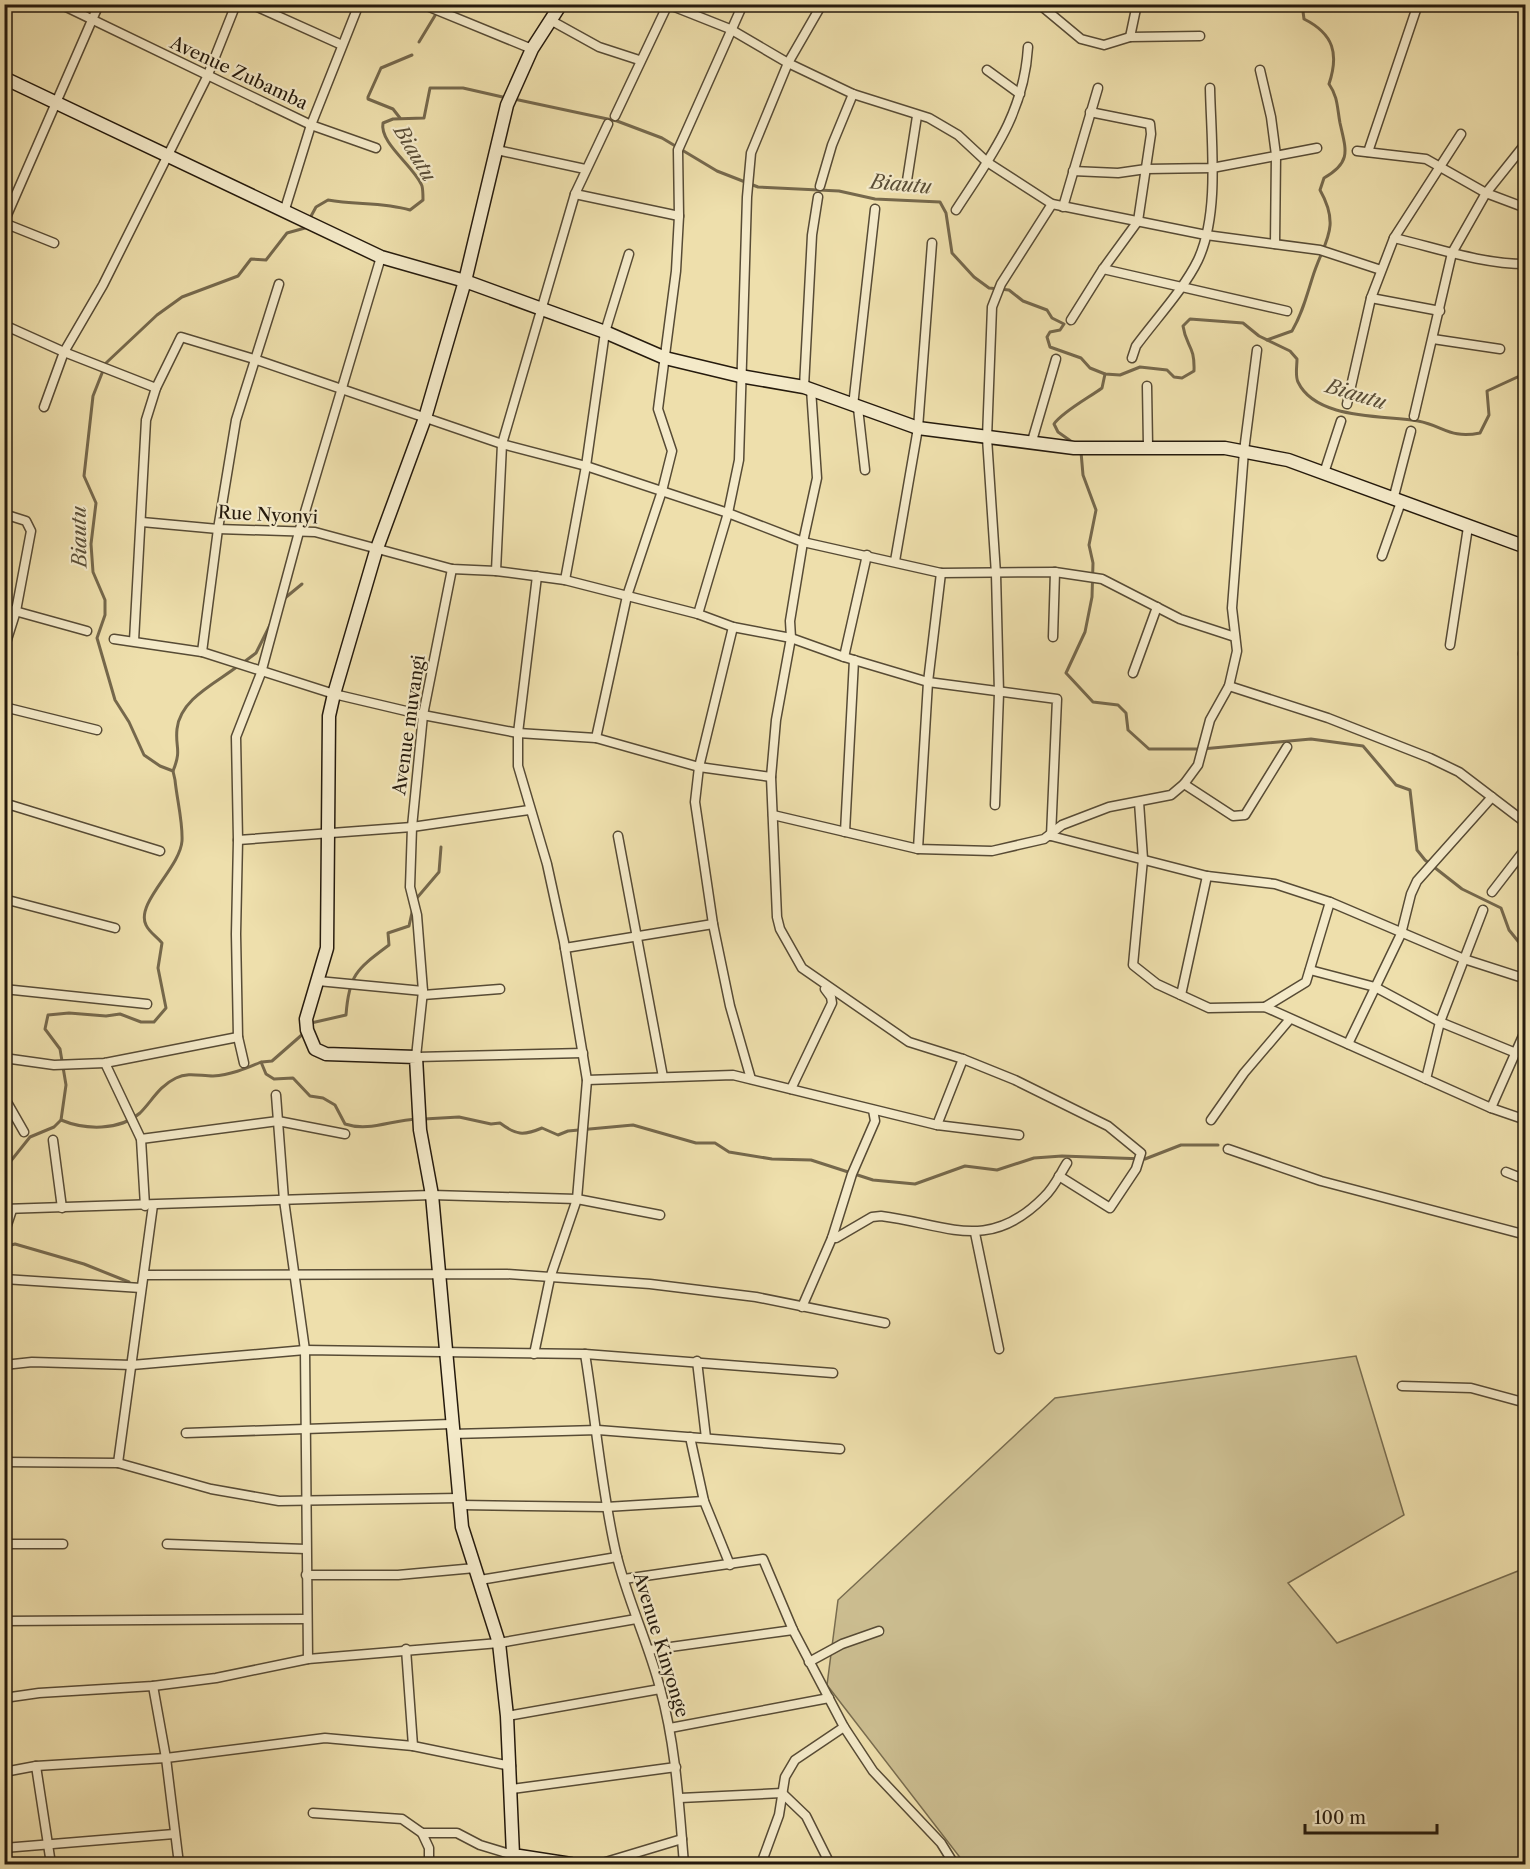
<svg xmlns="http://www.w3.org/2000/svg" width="1530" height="1869" viewBox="0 0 1530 1869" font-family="'Libre Caslon Text',serif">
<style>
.green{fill:#ccbe91;stroke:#786c4f;stroke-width:1.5}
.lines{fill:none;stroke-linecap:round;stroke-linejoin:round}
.stream{stroke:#75684c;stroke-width:3}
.street-casing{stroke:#574b35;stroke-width:11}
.secondary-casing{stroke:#251a0d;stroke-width:15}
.street{stroke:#f4eac9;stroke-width:8}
.secondary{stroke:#f4eac9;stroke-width:12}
.labels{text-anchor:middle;stroke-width:4.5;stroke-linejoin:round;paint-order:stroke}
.street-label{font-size:18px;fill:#251a0d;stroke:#f4eac9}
.water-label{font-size:20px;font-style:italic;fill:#5a4e37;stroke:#f4eac9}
</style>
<rect width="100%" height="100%" fill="#eedfac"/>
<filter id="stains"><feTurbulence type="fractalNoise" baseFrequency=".00333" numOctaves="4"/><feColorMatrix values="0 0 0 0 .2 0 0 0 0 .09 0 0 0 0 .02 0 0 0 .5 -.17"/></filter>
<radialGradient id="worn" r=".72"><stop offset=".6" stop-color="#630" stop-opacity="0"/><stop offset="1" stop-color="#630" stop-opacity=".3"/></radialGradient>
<path class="green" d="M1356 1356 1404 1515 1288 1583 1337 1643 1518 1571 1526 1582 1525 1864H965L827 1685 838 1600 1055 1398Z"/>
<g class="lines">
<g class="stream">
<path d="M419 42 442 4"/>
<path d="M514 99 617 121 662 138 717 171 758 187 839 191 875 199 940 202 946 213 952 253 974 277 989 288 1009 290 1023 301 1047 310 1052 318 1064 324 1060 330 1050 332 1047 337 1050 347 1081 358 1090 368 1105 374 1120 375 1140 367 1167 370 1174 377 1182 378 1194 371C1195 345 1186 347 1183 326L1190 319 1243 323 1259 336 1290 351 1297 359C1297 366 1295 376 1298 382 1316 420 1383 415 1418 421 1444 426 1450 439 1480 433L1489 415 1487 391 1526 373"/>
<path d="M400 118 393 109 368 99V97L381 68 412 55"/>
<path d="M310 218 316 207 328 200C356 205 383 202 410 210L423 200C423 196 423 190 422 186 415 167 379 143 383 123L393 119 424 118 430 88H463L507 98"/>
<path d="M1267 340 1292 331C1302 314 1306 298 1312 279 1323 242 1342 229 1320 190L1324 178C1352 162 1346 150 1340 123 1337 107 1338 97 1329 84 1339 54 1334 34 1304 19L1302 4"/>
<path d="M1075 444 1058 432 1054 424C1062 412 1090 397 1102 388L1105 374"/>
<path d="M1081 452 1083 475 1096 510 1089 545 1093 563 1092 597 1085 632 1066 673 1093 702 1118 705 1126 713 1128 730 1149 749H1202L1311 739 1363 746 1396 785 1410 790 1417 850 1425 860 1462 889 1501 908 1509 930 1526 951"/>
<path d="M285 598 302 584"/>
<path d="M244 662 256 653 270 625"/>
<path d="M173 771C182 749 175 748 177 729 180 699 216 683 238 666"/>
<path d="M416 899 439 872 441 847"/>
<path d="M311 1023 346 1015C349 974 357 969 389 945L388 933 409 926 413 908"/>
<path d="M262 1062 272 1061 304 1033"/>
<path d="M424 1119 459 1117 491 1124 500 1123C516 1135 523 1136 542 1128L558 1135 568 1131 633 1125 696 1143H715L729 1152 772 1159 811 1160 873 1180 915 1184 965 1166 997 1170 1034 1158 1062 1156 1145 1159 1181 1145H1218"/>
<path d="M61 1120C85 1130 119 1131 140 1113 152 1101 159 1086 176 1078 188 1072 200 1076 213 1076 230 1075 245 1069 261 1062L266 1074 274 1079 293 1078 310 1096 323 1098 335 1105 345 1124C369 1132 391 1120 417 1119"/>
<path d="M4 1179 10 1162 30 1137 54 1127 61 1120 66 1085 60 1049 45 1029 48 1015 69 1013 106 1016 120 1014 141 1022H154L166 1008 158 968 162 943C157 937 149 932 146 925 135 903 180 868 182 841 183 822 177 800 175 780L173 771 160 766 144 755 129 722 115 700 97 638 105 615V600L93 572 91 544 96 503 84 476 93 396 106 363 157 315 182 297 238 276 251 259 266 260 287 233 305 228 307 224"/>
<path d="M4 1247 15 1244 84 1264 129 1282"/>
</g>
<g class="street-casing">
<g id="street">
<path d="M60 4 311 125 376 148"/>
<path d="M251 4 342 45"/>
<path d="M422 4 532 49"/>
<path d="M667 4 730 29 788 63 853 94 929 118 958 135 987 162 1052 204 1206 235 1320 250 1381 270"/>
<path d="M1039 4 1081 39 1104 45 1130 37 1200 36"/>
<path d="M552 21 599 47 639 60"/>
<path d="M1130 37 1137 4"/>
<path d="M987 70 1020 94"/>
<path d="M1260 70 1271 117 1276 155 1275 244"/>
<path d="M615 116 668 4"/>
<path d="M497 150 585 169"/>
<path d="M1357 151 1426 159 1486 193 1526 208"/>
<path d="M1368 152 1418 4"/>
<path d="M1073 171 1118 173 1146 169 1212 168 1317 148"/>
<path d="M820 186 832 145 853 94"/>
<path d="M906 187 917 116"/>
<path d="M575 194 679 216"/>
<path d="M1063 207 1098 88"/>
<path d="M285 209 311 125 359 4"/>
<path d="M956 210C991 156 1024 114 1028 47"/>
<path d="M4 222 99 4"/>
<path d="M4 223 54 243"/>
<path d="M1394 238C1437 248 1481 264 1526 264"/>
<path d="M1103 269 1287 311"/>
<path d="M1371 298 1440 311"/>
<path d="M1071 320 1103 269 1138 221 1151 134 1150 124 1090 112"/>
<path d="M4 325 64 352 156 388"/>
<path d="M1433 339 1500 349"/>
<path d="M1132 358 1136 346C1155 320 1184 289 1198 260 1220 213 1211 140 1210 88"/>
<path d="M1147 386 1148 446"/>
<path d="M804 387 812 235 818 197"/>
<path d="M811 389 817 478 803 542 790 621 791 638 776 720 771 777 777 917 780 929 802 968 909 1042 963 1059 1015 1080 1108 1126 1141 1153 1136 1169 1110 1208 1059 1176"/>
<path d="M1347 404 1371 298 1394 238 1461 134"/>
<path d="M853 406 875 209"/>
<path d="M44 407 64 352 103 285 207 77 236 4"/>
<path d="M858 408 865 470"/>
<path d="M1414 416 1452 253 1486 193 1526 143"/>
<path d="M1032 441 1056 359"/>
<path d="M1324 473 1341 421"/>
<path d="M1393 500 1411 431"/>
<path d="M4 514 26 521 31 531 16 611 4 649"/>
<path d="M142 522 218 529 315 532 452 569 496 571 565 580 698 614 733 627 791 638 844 657 928 682 1057 699 1051 836"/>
<path d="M1382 556 1401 502"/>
<path d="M895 561 918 428 932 243"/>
<path d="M452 569 423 715 412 827 410 887 417 915 423 991 416 1057 583 1053"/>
<path d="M496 571 502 444 575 194 608 124"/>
<path d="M565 580 586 466 605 332 629 254"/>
<path d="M4 608 87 631"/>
<path d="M698 614 728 513 739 460 747 197 751 153 788 63 822 4"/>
<path d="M733 627 699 767 695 802 713 924 730 1006 751 1079"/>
<path d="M1053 637 1055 572"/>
<path d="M114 639 202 652 334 694 423 715 518 733 596 738 699 767 771 777"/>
<path d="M134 641 146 420 156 388 181 337 254 359 502 444 586 466 728 513 803 542 941 573 1055 572 1102 579 1180 619 1235 637"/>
<path d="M1450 645 1468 527"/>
<path d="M202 652 218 529 236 420 279 284"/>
<path d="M1523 654 1526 636"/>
<path d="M844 657 867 555"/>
<path d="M1133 673 1157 607"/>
<path d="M1229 686 1328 718 1430 758 1459 772 1526 823"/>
<path d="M4 707 97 730"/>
<path d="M596 738 627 596 662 491 672 451 658 409 676 271 679 216 678 150 743 4"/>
<path d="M1184 784 1233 816 1245 815 1287 747"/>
<path d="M1139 802 1143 859 1133 965 1157 984 1209 1008 1265 1007 1491 1108 1526 1120"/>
<path d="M4 803 160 851"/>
<path d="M995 805 999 693 996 574 987 438 992 307 1001 284 1052 204"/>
<path d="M773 815 918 849 992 851 1044 839 1062 825 1109 807 1171 795 1184 784 1198 765 1210 720 1229 686 1237 651 1232 608 1244 451 1257 350"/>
<path d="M845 832 854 660"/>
<path d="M618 836 663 1077"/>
<path d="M1051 836 1207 876 1275 884 1330 902 1464 959 1526 979"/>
<path d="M238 840 412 827 529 810"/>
<path d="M918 849 928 682 941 573"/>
<path d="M1492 892 1526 848"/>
<path d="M4 899 115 928"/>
<path d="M565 948 713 924"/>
<path d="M1310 970 1375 987 1440 1022 1516 1053"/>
<path d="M318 981 423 991"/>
<path d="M4 989 147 1004"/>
<path d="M423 995 500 989"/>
<path d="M1181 995 1207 876"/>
<path d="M1265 1007 1306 982 1330 902"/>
<path d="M1348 1044 1401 934 1411 894 1417 881 1492 797"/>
<path d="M4 1058 54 1065 105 1063 238 1037"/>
<path d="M105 1063 141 1139 145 1206"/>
<path d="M244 1063 238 1037 236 934 238 840 236 737 261 673 299 532 381 257"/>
<path d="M1426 1079 1440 1022 1483 910"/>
<path d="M587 1080 733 1075 937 1125 1019 1135"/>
<path d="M791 1089 832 1003 831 997 825 989"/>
<path d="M276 1095 284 1200 305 1350 308 1659"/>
<path d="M4 1097 24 1132"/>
<path d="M1491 1108 1526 1029"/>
<path d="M1211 1120 1244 1073 1290 1019"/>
<path d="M937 1125 963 1059"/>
<path d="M141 1139 278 1121 345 1134"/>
<path d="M53 1140 62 1208"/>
<path d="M1228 1149 1321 1181 1526 1235"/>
<path d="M1506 1172 1526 1180"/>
<path d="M4 1209 432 1195 577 1199 660 1215"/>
<path d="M975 1233 999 1349"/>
<path d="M4 1234 12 1210"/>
<path d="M832 1238H836L872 1217 881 1216C946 1224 988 1254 1044 1197 1054 1188 1060 1174 1067 1163"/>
<path d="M144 1275 507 1274 650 1284 756 1297 885 1323"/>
<path d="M4 1279 141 1288"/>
<path d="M802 1307 832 1238 852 1174 875 1121 873 1110"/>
<path d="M534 1354 550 1278 577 1199 587 1080 564 942 547 864 518 766V733L537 576"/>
<path d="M585 1354C596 1421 601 1488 616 1553 627 1599 648 1642 660 1688 676 1746 679 1805 684 1864"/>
<path d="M697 1361 706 1438"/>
<path d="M4 1365 32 1362 132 1365 305 1350 585 1354 833 1373"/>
<path d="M1402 1386 1471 1388 1526 1403"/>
<path d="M186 1433 451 1424"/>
<path d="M452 1434 598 1430 840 1449"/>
<path d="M690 1437 704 1501 730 1565"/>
<path d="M4 1462 118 1463 211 1489 279 1501 459 1498"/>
<path d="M118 1463 153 1205"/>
<path d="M461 1505 606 1507 704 1501"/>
<path d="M4 1544H63"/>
<path d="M167 1544 306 1549"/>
<path d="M306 1575H398L475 1568"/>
<path d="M624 1579 763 1559 793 1630 844 1727 873 1771 941 1843 954 1864"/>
<path d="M480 1580 617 1557"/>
<path d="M4 1621 306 1619"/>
<path d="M406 1649 413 1746"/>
<path d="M649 1650 793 1630"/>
<path d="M809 1662 842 1644 879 1631"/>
<path d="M153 1686 166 1758 179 1864"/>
<path d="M4 1698 39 1693 153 1686 216 1678 308 1659 499 1643 636 1619"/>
<path d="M507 1716 660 1689"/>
<path d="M670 1728 829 1698"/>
<path d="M36 1766 51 1864"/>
<path d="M4 1772 36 1766 166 1758 325 1738 413 1746 511 1766"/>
<path d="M512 1789 676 1767"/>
<path d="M680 1798 782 1793 806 1816 830 1864"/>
<path d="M313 1813 402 1819 422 1833H457L480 1845 513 1855"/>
<path d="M422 1833 429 1848V1864"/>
<path d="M4 1848 174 1834"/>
<path d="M599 1864 682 1839"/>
<path d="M761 1864 779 1815 785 1777 795 1760 844 1727"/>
</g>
</g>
<g class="secondary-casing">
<g id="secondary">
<path d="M561 4 532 49 507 105 465 281 425 418 376 551 334 694 329 716 327 948 306 1019 307 1030 315 1049 326 1054 416 1057 420 1130 432 1195 462 1527 499 1643 507 1716 513 1855 571 1864"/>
<path d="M4 78 381 257 465 281 605 332 665 358 740 376 804 387 918 428 1074 448H1225L1288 460 1526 547"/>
</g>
</g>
<use href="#street" class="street"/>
<use href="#secondary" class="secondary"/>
</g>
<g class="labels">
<g class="street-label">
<text transform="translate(239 73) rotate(25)" y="6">Avenue Zubamba</text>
<text transform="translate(268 515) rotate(3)" y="6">Rue Nyonyi</text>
<text transform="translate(409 725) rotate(-82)" y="6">Avenue muvangi</text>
<text transform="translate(661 1645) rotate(73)" y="6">Avenue Kinyonge</text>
</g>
<g class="water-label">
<text transform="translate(415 153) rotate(59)" y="7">Biautu</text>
<text transform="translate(901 184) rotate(5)" y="7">Biautu</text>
<text transform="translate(1356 394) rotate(17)" y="7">Biautu</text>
<text transform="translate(79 537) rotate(-91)" y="7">Biautu</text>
</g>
</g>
<rect width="1530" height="1869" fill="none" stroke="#eedfac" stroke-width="24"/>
<rect x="6" y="6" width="1518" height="1857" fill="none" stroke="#251a0d" stroke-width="3"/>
<rect x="12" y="12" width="1506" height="1845" fill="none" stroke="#251a0d" stroke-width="1.5"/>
<path d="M1305 1824v9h132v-9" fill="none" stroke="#251a0d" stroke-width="3"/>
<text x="1314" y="1824" font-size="18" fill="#251a0d" stroke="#f4eac9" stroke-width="4.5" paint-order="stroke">100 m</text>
<rect width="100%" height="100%" filter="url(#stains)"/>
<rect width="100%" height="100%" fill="url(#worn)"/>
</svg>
